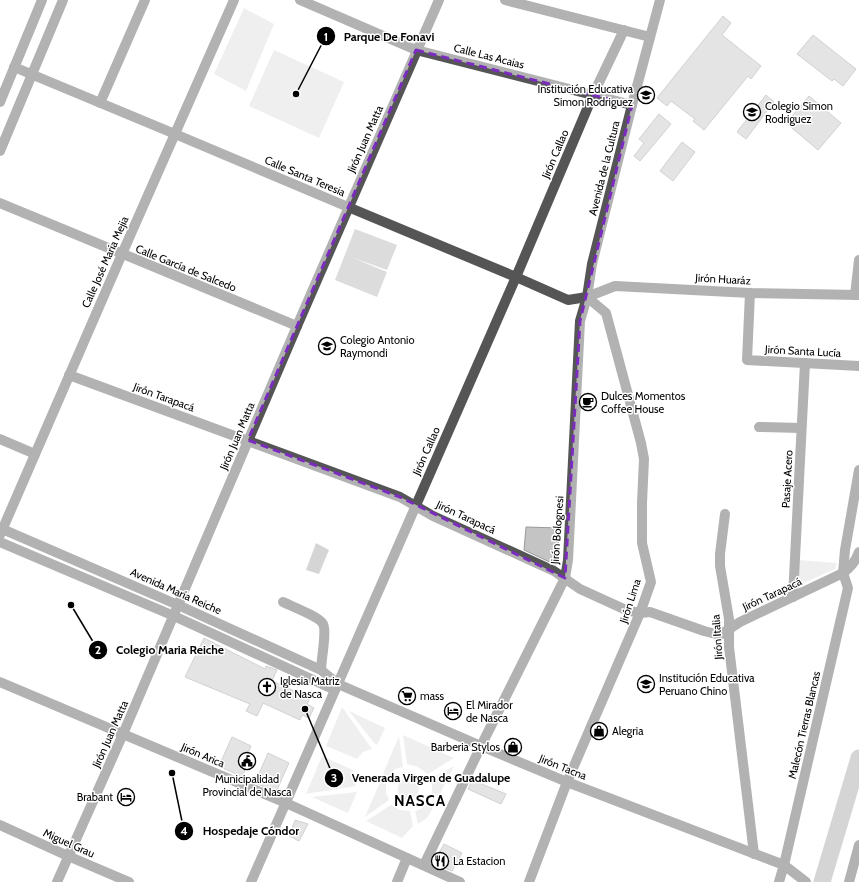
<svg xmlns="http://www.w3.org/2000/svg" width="859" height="882" viewBox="0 0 859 882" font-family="Cabin,sans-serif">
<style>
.green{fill:#dcdcdc}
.water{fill:#a3a3a3}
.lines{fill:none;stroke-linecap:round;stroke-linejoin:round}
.river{stroke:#a3a3a3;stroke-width:17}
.building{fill:#c4c4c4;stroke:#999}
.minor{stroke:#555;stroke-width:10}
.marked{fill:none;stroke:#7b2cbf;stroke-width:3;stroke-dasharray:8 5;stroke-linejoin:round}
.labels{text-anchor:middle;stroke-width:3;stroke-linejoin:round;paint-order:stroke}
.street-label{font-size:11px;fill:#000;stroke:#fff}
.poi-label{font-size:11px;fill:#000;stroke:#fff;text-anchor:start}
.district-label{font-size:15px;font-weight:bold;letter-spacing:1px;fill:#000;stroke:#fff}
.leader{fill:none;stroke:#000;stroke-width:1.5}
.callout-dot{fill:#000;stroke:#fff;stroke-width:1.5}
.mark-label{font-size:12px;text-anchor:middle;font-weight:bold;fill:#fff}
.callout-label{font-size:12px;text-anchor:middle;font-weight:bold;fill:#000;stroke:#fff;stroke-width:3;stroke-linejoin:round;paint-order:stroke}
</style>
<rect width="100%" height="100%" fill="#fff"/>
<g class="green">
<path d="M244 8 274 24 246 91 214 74Z"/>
<path d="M274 50 344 82 319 138 249 106Z"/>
<path d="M355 229 397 245 387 270 351 257 387 272 377 297 335 280Z"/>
<path d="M798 560 837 563 835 569 797 586Z"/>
<path d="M342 707 372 749 363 752 357 759 326 746Z"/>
<path d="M349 711 385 728 377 745 374 743Z"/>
<path d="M403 735 454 758 428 774 418 767 407 764Z"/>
<path d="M399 736 403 767 395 769 389 777 383 774Z"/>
<path d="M322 756 353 770V778L356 786 306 794Z"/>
<path d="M454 766 439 796 432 794V785L430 779Z"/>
<path d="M406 778 413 779C428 791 410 808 400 796 398 794 397 790 398 787 399 782 402 780 406 778Z"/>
<path d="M380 782 386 784V793L389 800 365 817Z"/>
<path d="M357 792 348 813 312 797Z"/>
<path d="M427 804 433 808 427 818 418 824 415 811 421 809Z"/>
<path d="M391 805 400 810 410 811 413 826 402 838 366 821Z"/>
</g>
<path class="water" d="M316 543 329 550 319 574 306 570Z"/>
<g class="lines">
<path class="river" d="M822 882 859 758"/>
</g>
<g class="building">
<path d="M723 16 731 23 722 35 761 66 751 79 748 76 704 130 693 121 695 119 671 101 667 106 657 98Z"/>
<path d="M813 35 856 69 843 86 834 79 832 81 797 54Z"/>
<path d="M766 95 774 102 746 139 737 132Z"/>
<path d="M809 96 841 123 818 150 786 123Z"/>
<path d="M659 114 671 124 640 161 634 156 644 143 639 139Z"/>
<path d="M682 142 695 152 673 181 660 171Z"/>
<path d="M526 527 559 528 558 555 556 565 524 550Z"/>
<path d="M204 638 265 669 266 666 277 670 272 681 310 698 307 704 314 708 309 718 302 715 300 720 263 703 257 716 246 711 250 704 185 677Z"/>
<path d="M232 737 251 746 244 764 247 765 242 777 219 766Z"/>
<path d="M268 753 289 763 276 792 255 783Z"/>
<path d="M472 780 506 794 501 804 468 789Z"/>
<path d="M295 820 308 824 299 841 289 836Z"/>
<path d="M444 844 462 853 452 871 433 863Z"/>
</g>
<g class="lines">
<g class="minor">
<path d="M300 0 416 50 632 105"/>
<path d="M505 0 650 37"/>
<path d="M14 67 175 134 348 207 516 277 568 300 587 297 615 286 750 293 859 295"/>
<path d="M0 102 42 0"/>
<path d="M100 103 145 0"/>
<path d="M0 151 63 0"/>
<path d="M0 203 297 326"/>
<path d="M750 293 747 360 859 366"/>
<path d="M855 295 859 260"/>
<path d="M69 375 400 497 433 516 554 571 580 589 626 610 640 613 650 612 704 631 720 635 740 622 843 573C851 567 855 562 859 552"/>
<path d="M759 427 801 428"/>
<path d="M0 439 35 454"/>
<path d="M725 514 720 554V566L729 619V647L754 854"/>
<path d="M0 528 178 605 321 670 338 684 481 746 567 782 784 865 806 882"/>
<path d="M0 535 122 254 234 0"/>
<path d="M0 542 174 616 335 690"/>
<path d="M793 597 805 363"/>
<path d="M283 602C291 606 320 617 323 624 327 631 321 661 321 670"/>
<path d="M0 682 286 803 460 882"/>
<path d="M0 825 68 856 129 882"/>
<path d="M424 865 481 746 565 578 568 560 580 321 587 297 592 264 632 105 660 0"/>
<path d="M57 882 123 734 297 326 439 0"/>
<path d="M251 882 516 277 593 95 624 30"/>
<path d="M397 882 407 858"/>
<path d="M529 882 567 782 640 613 651 582 642 543V503L644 459 641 443 606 313 587 297"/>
<path d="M779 882 784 865 848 588 843 573 845 550 859 470"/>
<path d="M849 882 859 845"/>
</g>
</g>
<path d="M0 0H859V882H0ZM416 50 632 105 580 321 565 578 400 497 248 440Z" fill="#fff" fill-opacity=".55" fill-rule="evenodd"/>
<path class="marked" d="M416 50 632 105 580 321 565 578 400 497 248 440Z"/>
<defs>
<g id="school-ring" transform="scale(0.9)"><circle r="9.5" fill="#fff" stroke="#000" stroke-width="1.5"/><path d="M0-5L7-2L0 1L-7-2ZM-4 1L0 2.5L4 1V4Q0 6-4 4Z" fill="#000"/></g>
<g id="cafe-ring" transform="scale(0.9)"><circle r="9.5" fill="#fff" stroke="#000" stroke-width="1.5"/><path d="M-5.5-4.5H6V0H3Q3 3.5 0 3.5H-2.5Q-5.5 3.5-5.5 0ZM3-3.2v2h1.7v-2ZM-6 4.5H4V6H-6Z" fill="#000"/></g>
<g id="church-ring" transform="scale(0.9)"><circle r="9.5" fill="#fff" stroke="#000" stroke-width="1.5"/><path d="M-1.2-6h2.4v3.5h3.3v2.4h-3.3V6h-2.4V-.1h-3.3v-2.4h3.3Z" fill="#000"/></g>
<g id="supermarket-ring" transform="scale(0.9)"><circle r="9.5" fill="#fff" stroke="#000" stroke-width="1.5"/><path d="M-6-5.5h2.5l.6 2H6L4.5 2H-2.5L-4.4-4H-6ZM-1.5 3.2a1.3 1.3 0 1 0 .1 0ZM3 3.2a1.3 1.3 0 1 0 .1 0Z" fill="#000"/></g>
<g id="hotel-ring" transform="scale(0.9)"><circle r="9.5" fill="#fff" stroke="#000" stroke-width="1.5"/><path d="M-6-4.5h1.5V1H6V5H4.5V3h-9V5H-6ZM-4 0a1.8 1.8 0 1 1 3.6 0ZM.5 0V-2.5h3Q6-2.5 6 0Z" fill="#000"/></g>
<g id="shop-ring" transform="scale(0.9)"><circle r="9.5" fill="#fff" stroke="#000" stroke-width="1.5"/><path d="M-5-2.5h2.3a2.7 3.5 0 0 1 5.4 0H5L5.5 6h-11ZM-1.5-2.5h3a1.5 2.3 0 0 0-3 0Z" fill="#000"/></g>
<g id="civic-ring" transform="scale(0.9)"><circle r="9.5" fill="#fff" stroke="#000" stroke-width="1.5"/><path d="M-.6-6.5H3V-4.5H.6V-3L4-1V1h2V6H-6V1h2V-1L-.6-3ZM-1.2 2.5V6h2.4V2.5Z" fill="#000"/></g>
<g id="restaurant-ring" transform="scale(0.9)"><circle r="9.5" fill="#fff" stroke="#000" stroke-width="1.5"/><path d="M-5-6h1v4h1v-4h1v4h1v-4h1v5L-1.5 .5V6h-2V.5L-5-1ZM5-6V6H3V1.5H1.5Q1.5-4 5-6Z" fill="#000"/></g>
</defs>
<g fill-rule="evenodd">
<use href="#school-ring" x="646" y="95"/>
<use href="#school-ring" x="752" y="112"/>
<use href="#school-ring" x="327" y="346"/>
<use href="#cafe-ring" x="588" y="402"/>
<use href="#school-ring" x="646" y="684"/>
<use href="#church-ring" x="267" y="687"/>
<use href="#supermarket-ring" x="407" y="696"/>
<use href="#hotel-ring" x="453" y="711"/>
<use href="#shop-ring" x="599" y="731"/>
<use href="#shop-ring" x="513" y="747"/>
<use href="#civic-ring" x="247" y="761"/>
<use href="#hotel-ring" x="126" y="797"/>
<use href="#restaurant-ring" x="440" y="861"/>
</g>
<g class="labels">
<g class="street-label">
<text transform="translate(489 56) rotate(14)" y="4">Calle Las Acaias</text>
<text transform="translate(365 139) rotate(-66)" y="4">Jirón Juan Matta</text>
<text transform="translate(555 154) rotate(-67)" y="4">Jirón Callao</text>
<text transform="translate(604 168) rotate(-76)" y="4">Avenida de la Cultura</text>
<text transform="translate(305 176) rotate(23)" y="4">Calle Santa Teresia</text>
<text transform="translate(105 262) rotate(-66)" y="4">Calle José María Mejia</text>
<text transform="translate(186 268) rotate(22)" y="4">Calle García de Salcedo</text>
<text transform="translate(723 279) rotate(3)" y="4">Jirón Huaráz</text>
<text transform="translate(803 351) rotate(3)" y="4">Jirón Santa Lucía</text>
<text transform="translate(164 397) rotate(20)" y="4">Jirón Tarapacá</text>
<text transform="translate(237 436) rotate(-67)" y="4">Jirón Juan Matta</text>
<text transform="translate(426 451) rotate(-66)" y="4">Jirón Callao</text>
<text transform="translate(787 479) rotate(-87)" y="4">Pasaje Acero</text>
<text transform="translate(466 517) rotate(25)" y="4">Jirón Tarapacá</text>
<text transform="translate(557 530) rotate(-86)" y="4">Jirón Bolognesi</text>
<text transform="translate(176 591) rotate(24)" y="4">Avenida María Reiche</text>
<text transform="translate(772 594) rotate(-25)" y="4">Jirón Tarapacá</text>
<text transform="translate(630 601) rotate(-72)" y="4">Jirón Lima</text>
<text transform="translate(717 637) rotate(-94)" y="4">Jirón Italia</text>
<text transform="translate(804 725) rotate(-77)" y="4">Malecón Tierras Blancas</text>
<text transform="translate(110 734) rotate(-66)" y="4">Jirón Juan Matta</text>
<text transform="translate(203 755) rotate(23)" y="4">Jirón Arica</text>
<text transform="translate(563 767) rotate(22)" y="4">Jirón Tacna</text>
<text transform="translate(69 843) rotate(24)" y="4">Miguel Grau</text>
</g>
<g class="poi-label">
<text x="633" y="93" text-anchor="end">Institución Educativa<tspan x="633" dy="13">Simon Rodriguez</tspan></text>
<text x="765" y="110">Colegio Simon<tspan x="765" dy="13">Rodriguez</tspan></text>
<text x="340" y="344">Colegio Antonio<tspan x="340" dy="13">Raymondi</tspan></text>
<text x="601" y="400">Dulces Momentos<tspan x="601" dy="13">Coffee House</tspan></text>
<text x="659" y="682">Institución Educativa<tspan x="659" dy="13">Peruano Chino</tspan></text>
<text x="280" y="685">Iglesia Matriz<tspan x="280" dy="13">de Nasca</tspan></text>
<text x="420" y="700">mass</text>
<text x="466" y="709">El Mirador<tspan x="466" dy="13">de Nasca</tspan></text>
<text x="612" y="735">Alegria</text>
<text x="500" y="751" text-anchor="end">Barberia Stylos</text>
<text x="247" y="783" text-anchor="middle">Municipalidad<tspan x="247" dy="13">Provincial de Nasca</tspan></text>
<text x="113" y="801" text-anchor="end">Brabant</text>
<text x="453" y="865">La Estacion</text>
</g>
<g class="district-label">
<text x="420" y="806">NASCA</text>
</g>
</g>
<path class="leader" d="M296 94L326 36M71 605L98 650M305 709L334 778M172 773L184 831"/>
<g class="callout-dot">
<circle cx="296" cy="94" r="4"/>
<circle cx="71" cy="605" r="4"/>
<circle cx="305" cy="709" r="4"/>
<circle cx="172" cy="773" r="4"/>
<circle cx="326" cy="36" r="10"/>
<circle cx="98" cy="650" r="10"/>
<circle cx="334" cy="778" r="10"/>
<circle cx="184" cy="831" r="10"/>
</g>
<g class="mark-label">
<text x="326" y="41">1</text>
<text x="98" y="654">2</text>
<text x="334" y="782">3</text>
<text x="184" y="835">4</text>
</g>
<g class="callout-label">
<text x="389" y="41">Parque De Fonavi</text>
<text x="170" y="654">Colegio Maria Reiche</text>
<text x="431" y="782">Venerada Virgen de Guadalupe</text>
<text x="251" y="835">Hospedaje Cóndor</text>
</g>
</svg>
